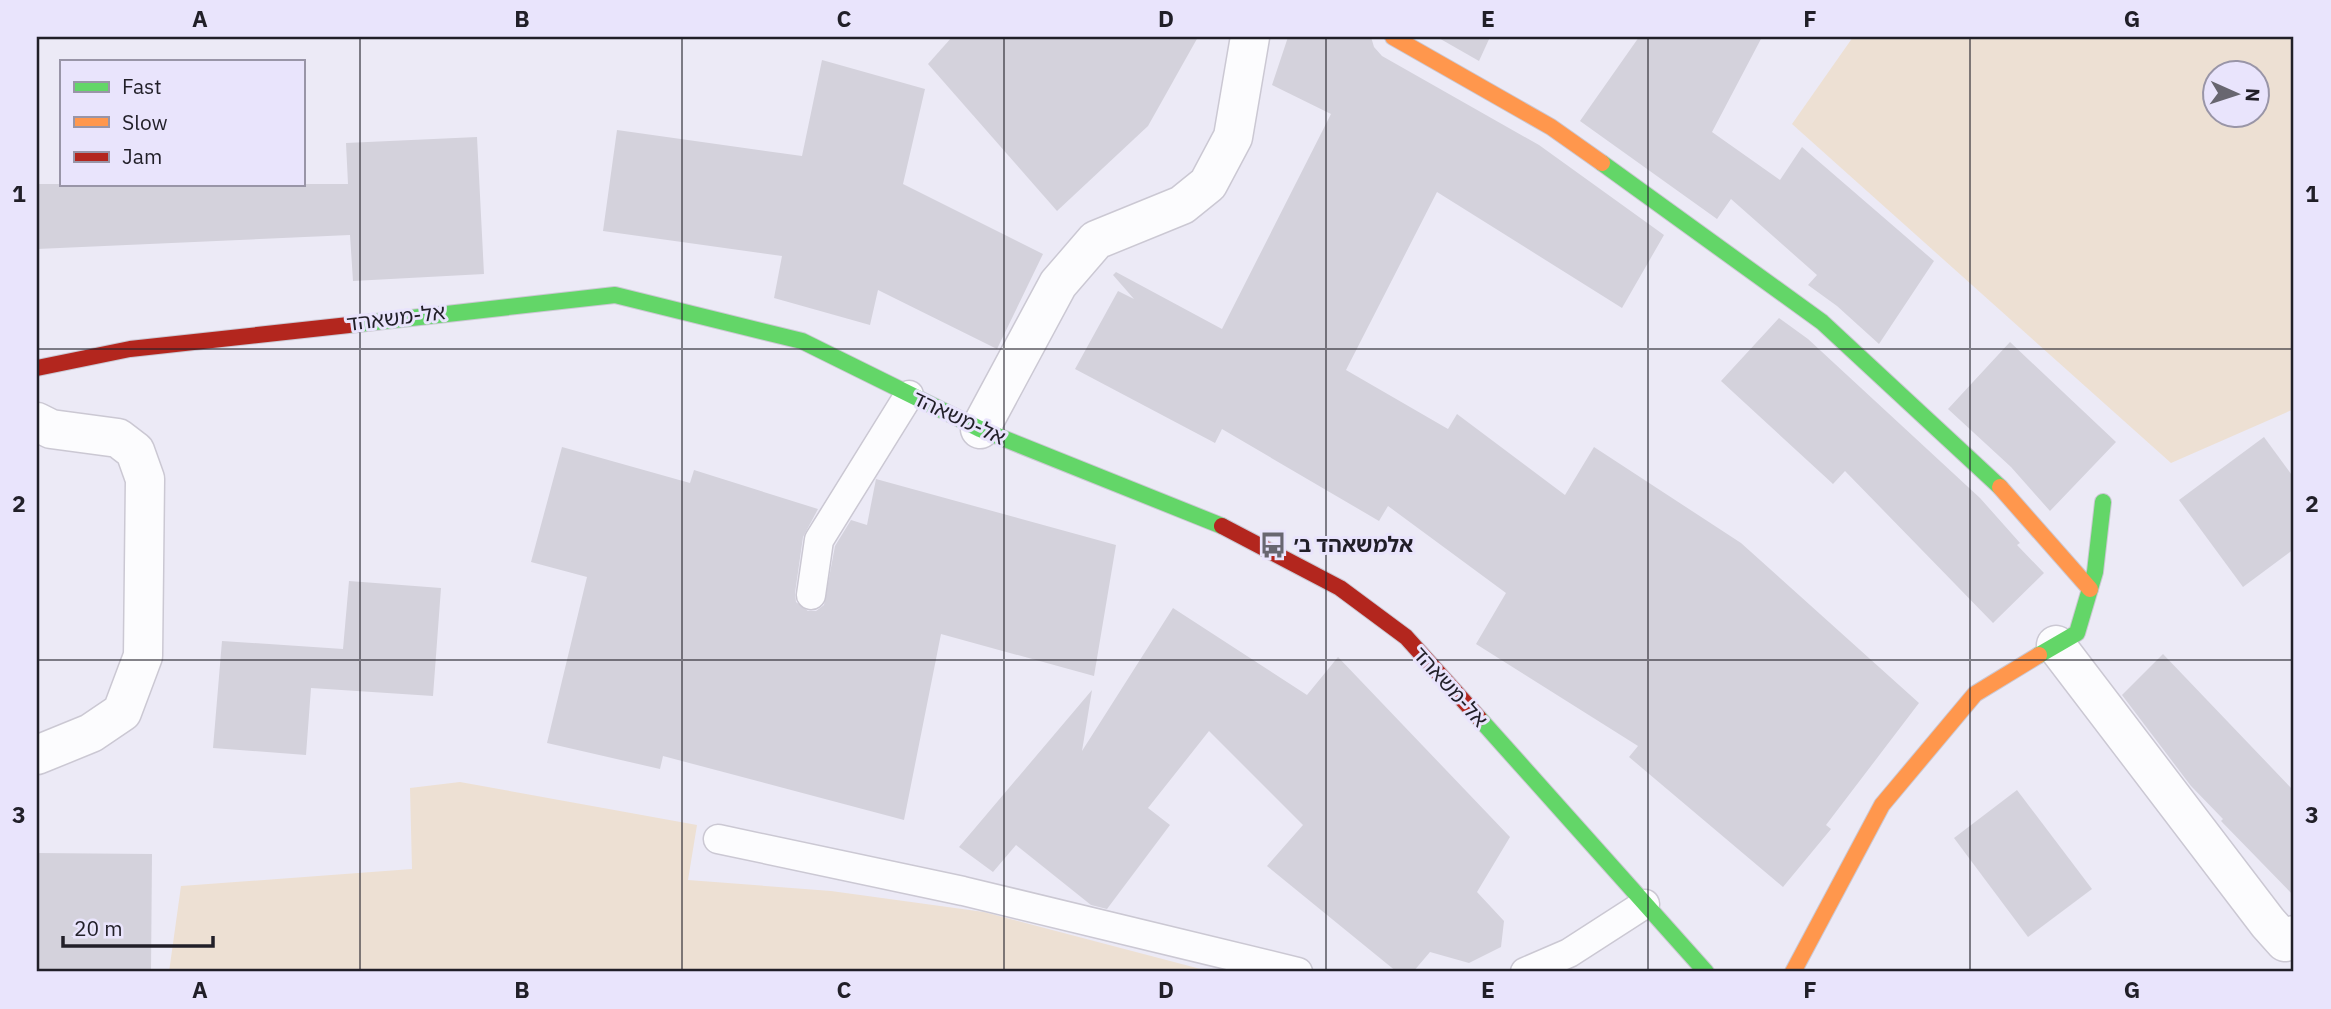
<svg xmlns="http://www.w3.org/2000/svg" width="2331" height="1009" viewBox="0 0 2331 1009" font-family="'IBM Plex Sans','Noto Sans Hebrew',sans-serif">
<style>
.green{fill:#ede0d3;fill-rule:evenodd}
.building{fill:#d4d2dc}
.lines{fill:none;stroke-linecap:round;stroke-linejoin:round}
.lane-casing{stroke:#cbc8d3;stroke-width:31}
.street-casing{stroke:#cbc8d3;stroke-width:41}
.fast-casing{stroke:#cbc8d3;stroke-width:18}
.slow-casing{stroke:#cbc8d3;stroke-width:18}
.jam-casing{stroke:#cbc8d3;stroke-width:18}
.lane{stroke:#fcfcfe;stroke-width:28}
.street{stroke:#fcfcfe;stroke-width:38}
.fast{stroke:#63d668;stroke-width:16}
.slow{stroke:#ff974d;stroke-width:16}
.jam{stroke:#b3261e;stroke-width:16}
.grid{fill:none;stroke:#211f28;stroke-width:2;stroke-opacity:0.55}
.labels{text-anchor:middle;stroke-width:6;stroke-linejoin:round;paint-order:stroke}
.street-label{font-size:21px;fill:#211f28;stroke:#e9e4fc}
.poi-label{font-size:21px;font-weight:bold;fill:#211f28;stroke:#e9e4fc;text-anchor:start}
.neatline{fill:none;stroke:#211f28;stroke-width:2.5}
.grid-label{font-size:23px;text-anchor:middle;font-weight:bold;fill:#211f28}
</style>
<rect width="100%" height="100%" fill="#eceaf6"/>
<g class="green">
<path d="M1853 37H2294V409L2171 463 1792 124ZM2216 74H2258V116H2216Z"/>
<path d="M460 782 697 825 688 880 831 891 984 912 1212 972H169L181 886 412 869 410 788Z"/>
</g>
<g class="building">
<path d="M952 37H1198L1148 126 1057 211 928 64Z"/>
<path d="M1288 37H1371L1374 47 1382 56 1539 145 1664 235 1622 308 1437 192 1346 370 1448 429 1457 414 1565 495 1594 447 1741 543 1919 703 1826 825 1831 829 1783 887 1629 757 1638 746 1476 644 1506 593 1388 506 1379 521 1222 429 1215 443 1075 369 1118 291 1134 299 1113 275 1116 272 1222 329 1331 114 1272 85Z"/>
<path d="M1437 37H1490L1479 61Z"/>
<path d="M1639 37H1762L1712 132 1780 180 1802 147 1934 261 1879 344 1837 306 1808 285 1817 275 1731 199 1717 219 1580 121Z"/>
<path d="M822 60 925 89 903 184 1043 254 997 349 878 290 870 325 774 298 782 256 603 231 617 130 802 156Z"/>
<path d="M477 137 484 274 353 281 350 235 37 249V184H348L346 143Z"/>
<path d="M1779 318 1808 339 1980 498 2020 543 2017 545 2044 573 1993 623 1845 471 1833 484 1721 381Z"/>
<path d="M2010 342 2116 442 2050 511 2011 467 1948 409Z"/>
<path d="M2264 437 2294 478V549L2243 587 2179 500Z"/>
<path d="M562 447 690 483 694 470 818 509 803 537 795 593 796 602 808 611H816L824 605 835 546 851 520 867 525 876 479 1116 545 1094 676 941 634 904 820 663 756 660 769 547 743 587 577 531 562Z"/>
<path d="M349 581 441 588 433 696 311 688 306 755 213 748 222 641 343 649Z"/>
<path d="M1173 608 1307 695 1338 657 1510 837 1477 892 1504 921 1501 947 1469 963 1430 952 1413 972H1397L1267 866 1303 825 1209 731 1148 808 1170 825 1107 909 1091 905 1016 845 993 872 959 847 1092 690 1082 751Z"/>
<path d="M2163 654 2294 791V896L2221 821 2223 819 2191 786 2122 695Z"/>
<path d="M2017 790 2092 889 2028 937 1954 838Z"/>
<path d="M37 853 152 854 151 972H37Z"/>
</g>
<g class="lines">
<g class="lane-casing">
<g id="lane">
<path d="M811 595 819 540 909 395"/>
<path d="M718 839 963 891 1298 972"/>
<path d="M1525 972 1569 953 1645 904"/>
</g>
</g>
<g class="street-casing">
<g id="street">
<path d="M37 422 51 429 118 438 135 451 145 479 143 656 122 712 91 733 37 755"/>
<path d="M980 429 1058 284 1096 240 1182 205 1208 184 1233 137 1250 37"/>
<path d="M2056 645 2268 923 2285 942 2294 935"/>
</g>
</g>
<g class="fast-casing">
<g id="fast">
<path d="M1602 163 1822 322 2000 487"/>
<path d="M349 325 615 295 802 341 980 429 1222 526"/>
<path d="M2039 655 2077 633 2095 572 2103 502"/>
<path d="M1479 718 1706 972"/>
</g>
</g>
<g class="slow-casing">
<g id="slow">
<path d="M1393 37 1551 127 1602 163"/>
<path d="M2000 487 2090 589"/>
<path d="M1793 972 1882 805 1975 694 2039 655"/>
</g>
</g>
<g class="jam-casing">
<g id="jam">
<path d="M37 368 130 349 349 325"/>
<path d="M1222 526 1340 588 1406 637 1479 718"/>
</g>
</g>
<use href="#lane" class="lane"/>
<use href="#street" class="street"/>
<use href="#fast" class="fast"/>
<use href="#slow" class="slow"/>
<use href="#jam" class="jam"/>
</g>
<path class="grid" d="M360 37V972M682 37V972M1004 37V972M1326 37V972M1648 37V972M1970 37V972M37 349H2294M37 660H2294"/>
<defs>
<g id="bus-bare" transform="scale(2.1)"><path d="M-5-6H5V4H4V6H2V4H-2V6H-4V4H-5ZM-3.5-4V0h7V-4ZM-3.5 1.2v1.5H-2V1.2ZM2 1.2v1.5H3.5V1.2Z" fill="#686670" stroke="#e9e4fc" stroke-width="2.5" paint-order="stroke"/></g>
</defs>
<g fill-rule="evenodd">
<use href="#bus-bare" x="1273" y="545"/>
</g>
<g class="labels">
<g class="street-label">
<text transform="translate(396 318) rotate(-7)" y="7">אל-משאהד</text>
<text transform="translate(959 418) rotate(25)" y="7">אל-משאהד</text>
<text transform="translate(1450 687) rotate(48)" y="7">אל-משאהד</text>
</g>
<g class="poi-label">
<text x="1294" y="552">אלמשאהד ב׳</text>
</g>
</g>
<rect width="2331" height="1009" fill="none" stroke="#e9e4fc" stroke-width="77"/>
<rect x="60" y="60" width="245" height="126" fill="#e9e4fc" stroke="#9995a7" stroke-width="2"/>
<rect x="74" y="82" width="35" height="10" fill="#63d668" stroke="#9995a7" stroke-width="2"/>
<text x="122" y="94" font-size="21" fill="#211f28">Fast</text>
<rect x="74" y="117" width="35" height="10" fill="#ff974d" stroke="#9995a7" stroke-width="2"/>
<text x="122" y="130" font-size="21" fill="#211f28">Slow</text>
<rect x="74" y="152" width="35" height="10" fill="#b3261e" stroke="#9995a7" stroke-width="2"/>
<text x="122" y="164" font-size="21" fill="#211f28">Jam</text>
<g transform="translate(2236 94) rotate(93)"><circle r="33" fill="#e9e4fc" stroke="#9995a7" stroke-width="2"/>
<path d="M0-5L12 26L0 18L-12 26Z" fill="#686670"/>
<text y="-10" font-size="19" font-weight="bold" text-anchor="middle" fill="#211f28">N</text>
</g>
<path d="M63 936v10h150v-10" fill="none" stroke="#211f28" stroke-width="3.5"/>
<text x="74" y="936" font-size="21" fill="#211f28" stroke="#e9e4fc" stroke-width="5" paint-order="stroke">20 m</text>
<rect x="38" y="38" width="2254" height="932" class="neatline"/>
<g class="grid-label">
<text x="200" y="27">A</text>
<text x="522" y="27">B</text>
<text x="844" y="27">C</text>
<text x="1166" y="27">D</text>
<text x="1488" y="27">E</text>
<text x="1810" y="27">F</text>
<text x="2132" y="27">G</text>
<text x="19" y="202">1</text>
<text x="2312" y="202">1</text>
<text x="19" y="512">2</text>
<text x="2312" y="512">2</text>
<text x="19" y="823">3</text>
<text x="2312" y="823">3</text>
<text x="200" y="998">A</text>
<text x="522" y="998">B</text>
<text x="844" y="998">C</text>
<text x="1166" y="998">D</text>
<text x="1488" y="998">E</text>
<text x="1810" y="998">F</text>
<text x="2132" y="998">G</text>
</g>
</svg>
